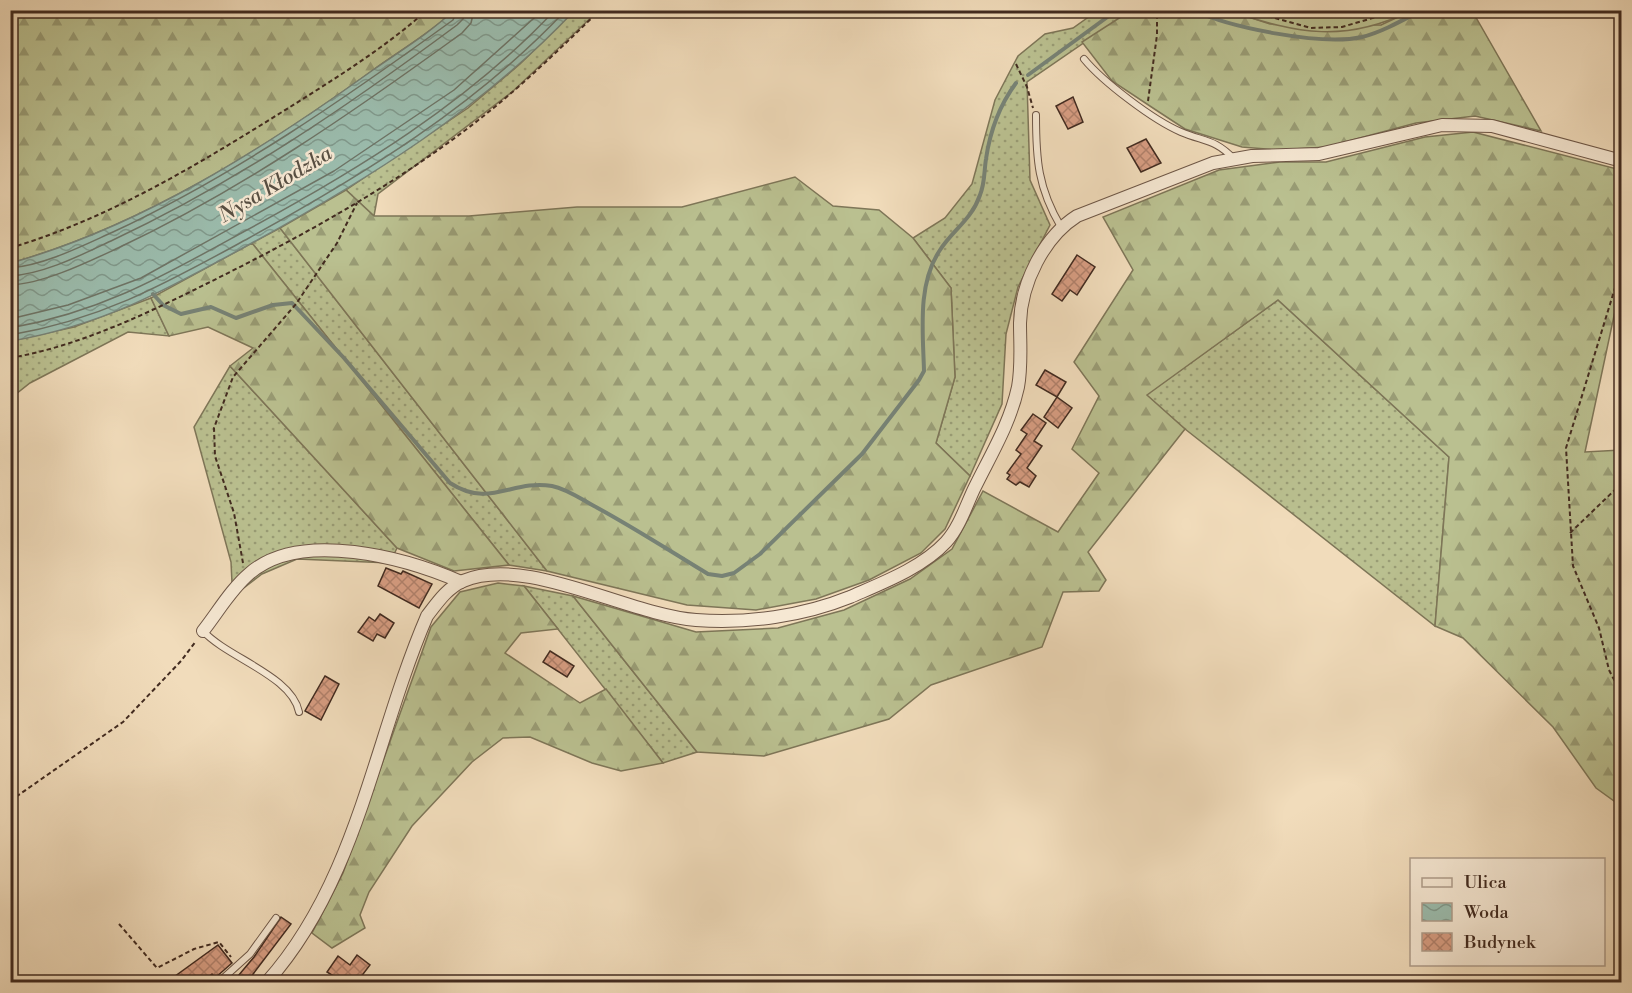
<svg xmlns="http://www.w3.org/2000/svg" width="1632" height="993" viewBox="0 0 1632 993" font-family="'Libre Bodoni',serif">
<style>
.grass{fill:url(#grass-dots);stroke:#7e7658;stroke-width:1.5}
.forest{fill:url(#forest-firs);stroke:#7e7658;stroke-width:1.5}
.garden{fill:#bac090;stroke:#7e7658;stroke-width:1.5}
.water{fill:url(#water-waves);stroke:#778275;stroke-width:1.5}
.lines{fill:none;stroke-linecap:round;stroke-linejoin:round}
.shore{stroke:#6e7466;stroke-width:1.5}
.stream{stroke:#778275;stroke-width:4}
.building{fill:url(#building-cross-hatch);stroke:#422b20;stroke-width:1.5}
.service-casing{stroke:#6e5747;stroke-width:8}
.minor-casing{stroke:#6e5747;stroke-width:14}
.path{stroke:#422b20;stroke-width:2;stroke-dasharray:4.5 3;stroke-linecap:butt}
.service{stroke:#f6e8d3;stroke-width:6}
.minor{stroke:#f6e8d3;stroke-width:12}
.labels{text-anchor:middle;stroke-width:5;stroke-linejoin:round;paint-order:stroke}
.water-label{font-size:21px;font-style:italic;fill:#584f43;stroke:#f6e8d3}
</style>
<defs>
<pattern id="grass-dots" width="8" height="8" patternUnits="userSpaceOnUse" patternTransform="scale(1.5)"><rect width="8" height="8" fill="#bac090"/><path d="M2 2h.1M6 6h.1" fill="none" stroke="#999c75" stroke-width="1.8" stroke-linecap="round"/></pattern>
<pattern id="forest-firs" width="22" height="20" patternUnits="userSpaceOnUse" patternTransform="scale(1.5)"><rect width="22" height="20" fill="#bac090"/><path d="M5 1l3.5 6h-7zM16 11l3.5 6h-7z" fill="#999c75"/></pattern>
<pattern id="water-waves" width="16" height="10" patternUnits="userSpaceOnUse" patternTransform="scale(1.5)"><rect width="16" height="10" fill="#9bbcad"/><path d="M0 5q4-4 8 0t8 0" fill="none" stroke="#80998c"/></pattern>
<pattern id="building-cross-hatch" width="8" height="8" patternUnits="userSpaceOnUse" patternTransform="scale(1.5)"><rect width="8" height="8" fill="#d79d82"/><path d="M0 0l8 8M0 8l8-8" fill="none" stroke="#b0806a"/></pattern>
</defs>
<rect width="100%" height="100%" fill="#f1dcbb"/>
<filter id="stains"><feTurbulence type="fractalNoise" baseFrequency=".00333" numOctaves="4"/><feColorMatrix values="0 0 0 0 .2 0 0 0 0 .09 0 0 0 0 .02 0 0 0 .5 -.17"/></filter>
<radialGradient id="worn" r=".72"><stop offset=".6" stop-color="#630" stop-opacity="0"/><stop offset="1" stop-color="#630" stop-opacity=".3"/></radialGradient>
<g class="grass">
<path d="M574 11H598L512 92 378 194 374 216 346 190 468 108 520 64Z"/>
<path d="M1097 11H1130L1027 82 1030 180 1050 225 1018 287 1006 334 1002 404 970 476 936 443 955 377 951 288 913 238 945 218 972 184 995 100 1018 56 1045 34 1073 28Z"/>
<path d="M280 228 547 571 509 565 252 243Z"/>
<path d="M151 298 169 336 128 332 30 383 11 398V341L74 327Z"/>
<path d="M1278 300 1449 457 1435 626 1185 429 1146 395Z"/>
<path d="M230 366 397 548 390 563 297 559 262 574 237 593 232 583 231 562 194 427Z"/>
<path d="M524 586 573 596 697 752 663 763Z"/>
</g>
<g class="forest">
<path d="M11 11H454C430 33 399 51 373 70 263 150 141 226 11 263Z"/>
<path d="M1130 11H1230L1270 24 1381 25 1411 11H1468L1474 14 1541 131 1475 116 1416 123 1326 147 1277 150 1242 147 1185 129 1159 112 1112 81 1082 42Z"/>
<path d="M1473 132 1621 170V283L1585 452 1621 450V806L1596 788 1553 727 1463 638 1435 626 1449 457 1278 300 1147 395 1185 429 1088 552 1106 580 1099 591 1063 592 1042 647 931 685 889 719 764 756 697 752 573 596 696 632 778 628 844 610 910 579 952 549 983 491 1058 532 1099 473 1072 449 1099 396 1074 362 1133 270 1103 217 1219 170 1280 162H1326L1425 137Z"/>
<path d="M795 177 833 206 879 210 913 238 951 288 955 377 936 443 970 476 945 529 921 553 869 580 816 599 756 610 687 605 547 571 280 228 346 190 374 216H469L577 207H682Z"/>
<path d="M252 243 509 565 454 571 397 548 230 366 253 348 208 327 169 336 151 298Z"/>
<path d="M498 583 524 586 558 629 521 633 505 653 580 703 606 689 663 763 621 771 592 763 530 737 503 738 472 762 412 826 369 892 360 915 365 928 332 948 312 933 343 873 431 627 460 592Z"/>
</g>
<path class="garden" d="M1230 11H1411C1344 43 1299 34 1230 11Z"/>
<path class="water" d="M454 10 574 11C482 109 367 180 250 244 168 289 104 325 11 341V263C142 226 263 149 373 70 400 51 430 33 454 10Z"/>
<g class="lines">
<g class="shore">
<path d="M10 268C45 265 82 246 113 232 235 175 344 99 453 20L457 10"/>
<path d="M10 276C45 274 83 254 113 240 237 182 348 106 457 25L463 19 465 10"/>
<path d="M10 285C43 284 88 262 118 248 241 190 352 113 462 33L471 23 474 10"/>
<path d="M10 319 68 305 141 278 334 171 454 90 543 10"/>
<path d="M10 328C102 312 165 275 245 231 356 171 468 103 555 10"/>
<path d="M10 335C104 319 168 282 249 238 363 175 476 106 566 10"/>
</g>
<g class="stream">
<path d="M1193 10C1231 28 1322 46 1362 37 1382 32 1403 20 1422 10"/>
<path d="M1028 75 1117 10"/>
<path d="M153 294 163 305 181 314 211 307 236 318 273 305 292 303 344 358 450 483C490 509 512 479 552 486 567 489 581 499 594 506 633 527 670 551 708 574L722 576 734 573 760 554 862 454 919 380 924 371C923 332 917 284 940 250 953 230 972 219 980 195 985 183 984 171 986 159 990 131 999 106 1016 83"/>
</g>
</g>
<g class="building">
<path d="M1073 97 1083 122 1068 129 1056 106Z"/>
<path d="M1146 139 1161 163 1141 172 1127 148Z"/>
<path d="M1077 255 1095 267 1077 295 1070 290 1062 301 1052 294Z"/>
<path d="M1045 370 1066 382 1057 397 1036 385Z"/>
<path d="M1057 397 1072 408 1058 428 1044 417Z"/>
<path d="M1033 414 1046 423 1034 441 1042 446 1027 468 1036 476 1029 487 1020 482 1016 485 1007 479 1010 475 1007 473 1021 454 1016 450 1027 434 1021 430Z"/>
<path d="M386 568 401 574 403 571 432 584 419 608 378 586Z"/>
<path d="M380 614 394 623 385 638 377 634 373 641 358 632 369 617 375 621Z"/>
<path d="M550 651 574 666 567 677 543 662Z"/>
<path d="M325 676 339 684 321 720 305 711Z"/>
<path d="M281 917 291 924 247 982 238 976 254 957Z"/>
<path d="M218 945 232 963 215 978 212 974 202 982H167Z"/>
<path d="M357 955 370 965 357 982H343L327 972 338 956 350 965Z"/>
</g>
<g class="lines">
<g class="service-casing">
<g id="service">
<path d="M1084 59C1103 82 1153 120 1181 132 1205 142 1215 139 1234 159"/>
<path d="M1036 115C1036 160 1038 188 1061 227"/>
<path d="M203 631C228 658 292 676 299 712"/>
<path d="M219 982 250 954 276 918"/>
</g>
</g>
<g class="minor-casing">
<g id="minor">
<path d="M203 631C218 612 231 589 250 573 301 529 406 558 461 582"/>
<path d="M267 982C358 880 374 739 427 616 437 603 447 588 463 581 525 554 628 615 696 620 747 624 803 616 850 597 882 583 922 568 946 542 959 528 966 506 974 489 990 456 1010 424 1018 387 1022 366 1020 344 1020 323 1021 283 1044 237 1077 216L1213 163 1252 156 1319 154 1442 125 1492 126 1622 161"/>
</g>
</g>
<g class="path">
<path d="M1246 10 1311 28 1342 27 1400 10"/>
<path d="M1016 64 1027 87 1033 108"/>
<path d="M1148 101 1157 35V10"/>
<path d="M10 248C111 218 202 162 290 107 336 78 386 47 427 10"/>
<path d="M1622 265 1566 448 1573 566 1599 628 1609 670 1622 695"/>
<path d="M10 358C79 346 144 315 206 284 307 234 408 178 496 106 532 76 566 43 600 10"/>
<path d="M1570 533 1622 483"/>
<path d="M243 563 234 513 215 456 214 428 233 377 296 304 337 243 357 203"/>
<path d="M10 801 123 722 181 661 196 641"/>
<path d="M119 924 157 968 194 949 219 942 231 957"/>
</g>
<use href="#service" class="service"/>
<use href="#minor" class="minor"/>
</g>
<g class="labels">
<g class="water-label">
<text transform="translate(275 184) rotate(-31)" y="7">Nysa Kłodzka</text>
</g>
</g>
<rect width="1632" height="993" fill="none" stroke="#f1dcbb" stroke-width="36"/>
<rect x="12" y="12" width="1608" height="969" fill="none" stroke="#422b20" stroke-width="3"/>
<rect x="18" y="18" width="1596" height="957" fill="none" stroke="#422b20" stroke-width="1.5"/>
<rect x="1410" y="858" width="195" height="108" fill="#f6e8d3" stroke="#ae9c8b" stroke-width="1.5"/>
<rect x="1422" y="878" width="30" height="9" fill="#f6e8d3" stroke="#ae9c8b" stroke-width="1.5"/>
<text x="1464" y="888" font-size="18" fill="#422b20">Ulica</text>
<rect x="1422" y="903" width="30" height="18" fill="url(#water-waves)" stroke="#ae9c8b" stroke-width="1.5"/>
<text x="1464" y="918" font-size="18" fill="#422b20">Woda</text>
<rect x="1422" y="933" width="30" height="18" fill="url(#building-cross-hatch)" stroke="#ae9c8b" stroke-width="1.5"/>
<text x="1464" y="948" font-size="18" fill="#422b20">Budynek</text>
<rect width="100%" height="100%" filter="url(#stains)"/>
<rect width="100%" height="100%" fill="url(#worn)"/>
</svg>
